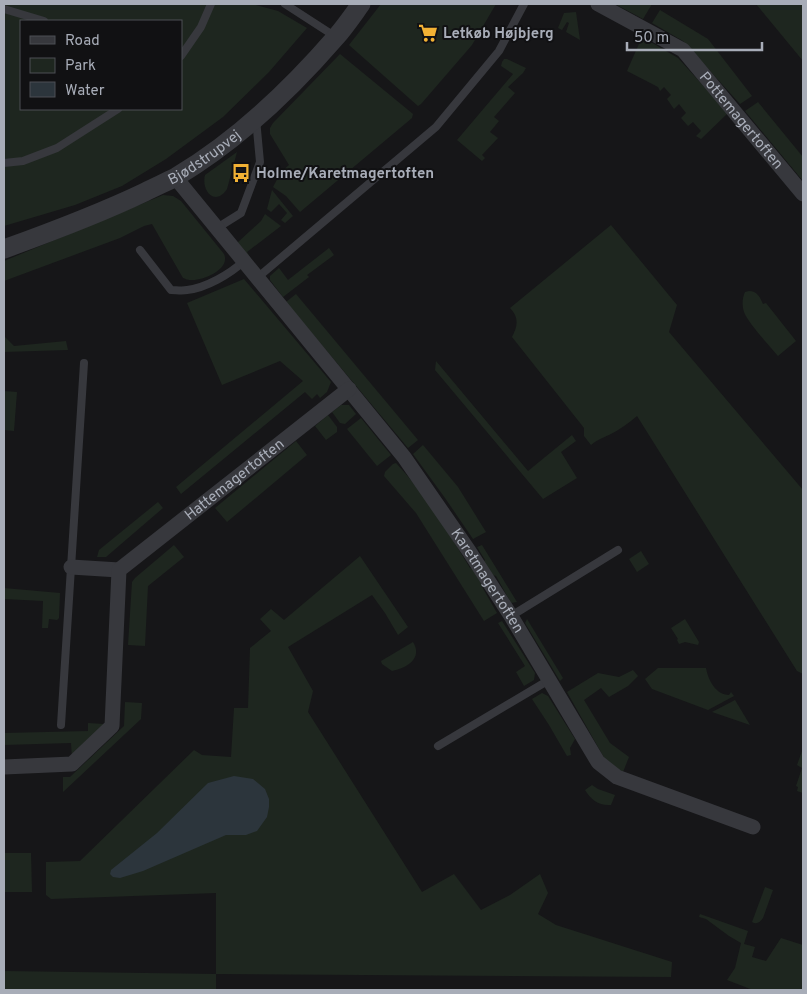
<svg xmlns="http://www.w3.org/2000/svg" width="807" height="994" viewBox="0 0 807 994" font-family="Overpass,sans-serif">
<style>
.green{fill:#1e261f;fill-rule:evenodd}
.water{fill:#2c353c}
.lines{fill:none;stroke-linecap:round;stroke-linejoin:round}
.service{stroke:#37383d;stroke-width:8}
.minor{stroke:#37383d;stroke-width:15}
.tertiary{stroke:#37383d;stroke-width:19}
.labels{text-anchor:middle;stroke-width:4;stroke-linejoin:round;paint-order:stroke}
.poi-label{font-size:15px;font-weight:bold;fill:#a8adb8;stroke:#111113;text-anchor:start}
.street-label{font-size:15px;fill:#a8adb8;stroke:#111113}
</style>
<rect width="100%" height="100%" fill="#161618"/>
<g class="green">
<path d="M4 4H252L278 11 307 28 269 72 223 117 166 159 122 186 75 205 4 226ZM21 21H181V109H21Z"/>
<path d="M381 4H496L472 45 421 104 418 106 349 45Z"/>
<path d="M615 4H652L643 19Z"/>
<path d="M756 4H803V61Z"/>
<path d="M660 10 708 39 752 96 740 104 683 41 652 23Z"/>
<path d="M576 12 580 40 566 32 569 23 567 22 562 30 558 28 564 13Z"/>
<path d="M642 37 678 58 728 113 701 139 696 136 701 131 693 122 688 126 681 118 686 113 679 104 674 109 667 99 671 95 664 87 660 91 658 87 627 71Z"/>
<path d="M340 54 413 114 412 118 300 212 286 196 273 187 281 172 289 165 270 134V128L273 123Z"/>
<path d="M504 59H507L526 68 523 73 508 87 515 93 494 117 499 121 490 132 498 138 482 155 485 158 482 161 457 140 513 74 501 66 502 62Z"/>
<path d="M758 102 803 157V181L745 111Z"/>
<path d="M237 152 227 189C215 207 201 191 205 175Z"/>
<path d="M272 190 293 216 285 223 281 220 287 213 279 204 271 212 267 209Z"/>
<path d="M163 195 173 196 181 201 224 254C231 269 203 281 191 280 187 280 186 279 183 278L152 224 144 226 120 238 4 281V261Z"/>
<path d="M265 214 281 226 247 252 256 267 237 243 261 221Z"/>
<path d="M611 225 677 305 669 332 803 490V674L797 671 637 416C629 423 619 430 609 435 602 438 597 440 591 445L584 436V428L512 337C518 326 519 317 510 308Z"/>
<path d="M329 248 334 255 307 275 309 277 283 297 270 280V276L279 268 288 280Z"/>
<path d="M244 279 331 382 327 392 320 398 317 394 312 399 305 392 181 494 176 487 303 381 280 361 222 385 187 303Z"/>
<path d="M749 291C757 291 760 297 763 304L766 303 796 341 778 356C769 345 748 323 744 312 742 305 742 299 745 292Z"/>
<path d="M296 294 418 440 408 448 286 302Z"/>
<path d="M4 336 14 346 66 341 68 350 4 352Z"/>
<path d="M436 361 528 471 572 435 576 441 561 452 577 478 543 499 435 370Z"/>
<path d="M4 391 17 392 14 431 4 430Z"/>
<path d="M341 405H349L356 414 345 424 340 423 332 412Z"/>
<path d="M328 415 337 427V432L326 440 315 426Z"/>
<path d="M361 418 391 455 377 466 347 429Z"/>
<path d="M296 441 307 455 227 522 215 508Z"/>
<path d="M423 445 458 487 486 532 473 539 445 498 413 454Z"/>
<path d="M396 463C426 495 448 532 470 568L475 569 481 580V585L497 613 484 621 416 513 384 476 385 472 393 464Z"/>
<path d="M158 502 163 508 106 557H97L99 550Z"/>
<path d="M174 545 184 557 148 586 145 646 128 645 132 582 135 578Z"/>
<path d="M482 545 517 602 511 603 496 576 490 574 483 563 485 560 477 547Z"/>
<path d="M641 551 649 564 637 572 629 559Z"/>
<path d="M360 556 408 627 398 635 385 613 372 595 288 647 313 691 308 712 422 892 454 874 481 910 510 895 540 874 548 893 538 914 556 925 672 962 671 977 216 974V990H4V971L216 974V893L51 899 46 895V862L80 861 194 750 202 755 231 757 234 708H248L250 648 271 631 260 619 271 609 284 620Z"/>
<path d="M4 588 60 593 59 618 57 620 49 619 48 628H42L43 601 4 599Z"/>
<path d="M527 619 563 678 560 681 525 623Z"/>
<path d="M685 619 699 642 698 645 685 642 679 644 677 640 678 639 671 628Z"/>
<path d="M502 621 535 673 534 680 524 686 516 672 525 666 498 623Z"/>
<path d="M413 642C423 658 407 668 392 671L382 664 381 661Z"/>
<path d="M658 668H706C708 680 716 695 729 695L731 692 734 696 708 710 652 689 645 679Z"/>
<path d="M633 670 638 676 628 686 609 697 601 688 584 700 610 743 629 757 623 772 607 763 567 692 598 673 619 677Z"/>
<path d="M542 693 548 696 575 739 570 748 571 755 567 756 549 725 532 699Z"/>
<path d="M735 700 750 725 712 712Z"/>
<path d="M125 702 142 703 141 719 63 792V777H70L124 726Z"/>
<path d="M88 723 104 724 72 758 71 743 4 745V733L88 731Z"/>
<path d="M802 751H803V793L797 791 798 787 796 786 802 768 797 765Z"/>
<path d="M592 785 598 789 615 795 611 805C599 806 591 800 585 790Z"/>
<path d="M4 853H31L32 892H4Z"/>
<path d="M765 887 773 890 763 918C760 922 757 925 752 922Z"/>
<path d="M700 914 748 931 744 944 755 947 752 957 766 961 781 938 803 945V990H753L727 980 735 968 741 943 729 936 706 919 699 917Z"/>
</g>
<path class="water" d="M234 776 253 779 265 789 269 799V807L267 817 257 831 246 835H226L143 871 120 878 113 877 110 874 111 870 157 833 208 783Z"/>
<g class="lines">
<g class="service">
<path d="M285 4 336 37"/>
<path d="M4 9 44 21"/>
<path d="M181 56 201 27 211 4"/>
<path d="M4 163 23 161 57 148 118 109"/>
<path d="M217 228 241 213 260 162 256 119"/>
<path d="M140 250 171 290C176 290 182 291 187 290 206 288 230 274 244 261"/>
<path d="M257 278 436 127 499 51 524 4"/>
<path d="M511 616 618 550"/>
<path d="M61 725 84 363"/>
<path d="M438 746 549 680"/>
</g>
<g class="minor">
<path id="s1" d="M598 4 683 50 803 194"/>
<path id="s2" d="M175 177 404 457 469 551 511 616 598 762 617 777 753 827"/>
<path d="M71 567 119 570"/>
<path id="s3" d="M4 767 72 764 112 726 119 570 349 389"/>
</g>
<path class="tertiary" id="s4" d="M4 249C51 232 99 214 145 192 155 187 166 182 176 177 235 142 291 89 336 37 345 27 353 15 361 4"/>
</g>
<defs>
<g id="supermarket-bare" transform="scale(1.5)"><path d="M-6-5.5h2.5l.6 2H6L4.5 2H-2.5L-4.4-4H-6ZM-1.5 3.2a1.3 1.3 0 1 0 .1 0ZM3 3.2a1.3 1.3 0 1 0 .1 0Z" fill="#f2b134" stroke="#111113" stroke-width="2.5" paint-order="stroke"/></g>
<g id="bus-bare" transform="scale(1.5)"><path d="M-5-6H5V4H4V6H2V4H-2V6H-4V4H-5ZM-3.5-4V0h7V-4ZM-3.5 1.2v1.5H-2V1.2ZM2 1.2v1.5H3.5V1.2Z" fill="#f2b134" stroke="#111113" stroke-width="2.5" paint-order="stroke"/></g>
</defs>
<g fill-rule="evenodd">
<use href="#supermarket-bare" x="428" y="33"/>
<use href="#bus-bare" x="241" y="173"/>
</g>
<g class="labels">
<g class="poi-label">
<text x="443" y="38">Letkøb Højbjerg</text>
<text x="256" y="178">Holme/Karetmagertoften</text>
</g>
<g class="street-label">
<text dy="5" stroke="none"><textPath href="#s1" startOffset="188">Pottemagertoften</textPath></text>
<text dy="5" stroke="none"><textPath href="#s4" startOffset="221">Bjødstrupvej</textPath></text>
<text dy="5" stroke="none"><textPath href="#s3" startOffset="426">Hattemagertoften</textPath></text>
<text dy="5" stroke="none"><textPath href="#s2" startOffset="511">Karetmagertoften</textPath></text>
</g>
</g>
<rect width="807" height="994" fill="none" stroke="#a8adb8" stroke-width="10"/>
<rect x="20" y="20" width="162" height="90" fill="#111113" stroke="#4d4f55"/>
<rect x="30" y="36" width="25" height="8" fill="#37383d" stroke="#4d4f55"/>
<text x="65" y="45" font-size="15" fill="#a8adb8">Road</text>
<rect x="30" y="58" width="25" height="15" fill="#1e261f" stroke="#4d4f55"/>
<text x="65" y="70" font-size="15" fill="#a8adb8">Park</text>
<rect x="30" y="82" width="25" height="15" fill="#2c353c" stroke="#4d4f55"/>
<text x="65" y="95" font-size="15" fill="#a8adb8">Water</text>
<path d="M627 42v8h135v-8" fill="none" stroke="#a8adb8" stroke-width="2.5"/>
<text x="634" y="42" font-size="15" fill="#a8adb8" stroke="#111113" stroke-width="4" paint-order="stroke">50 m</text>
</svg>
